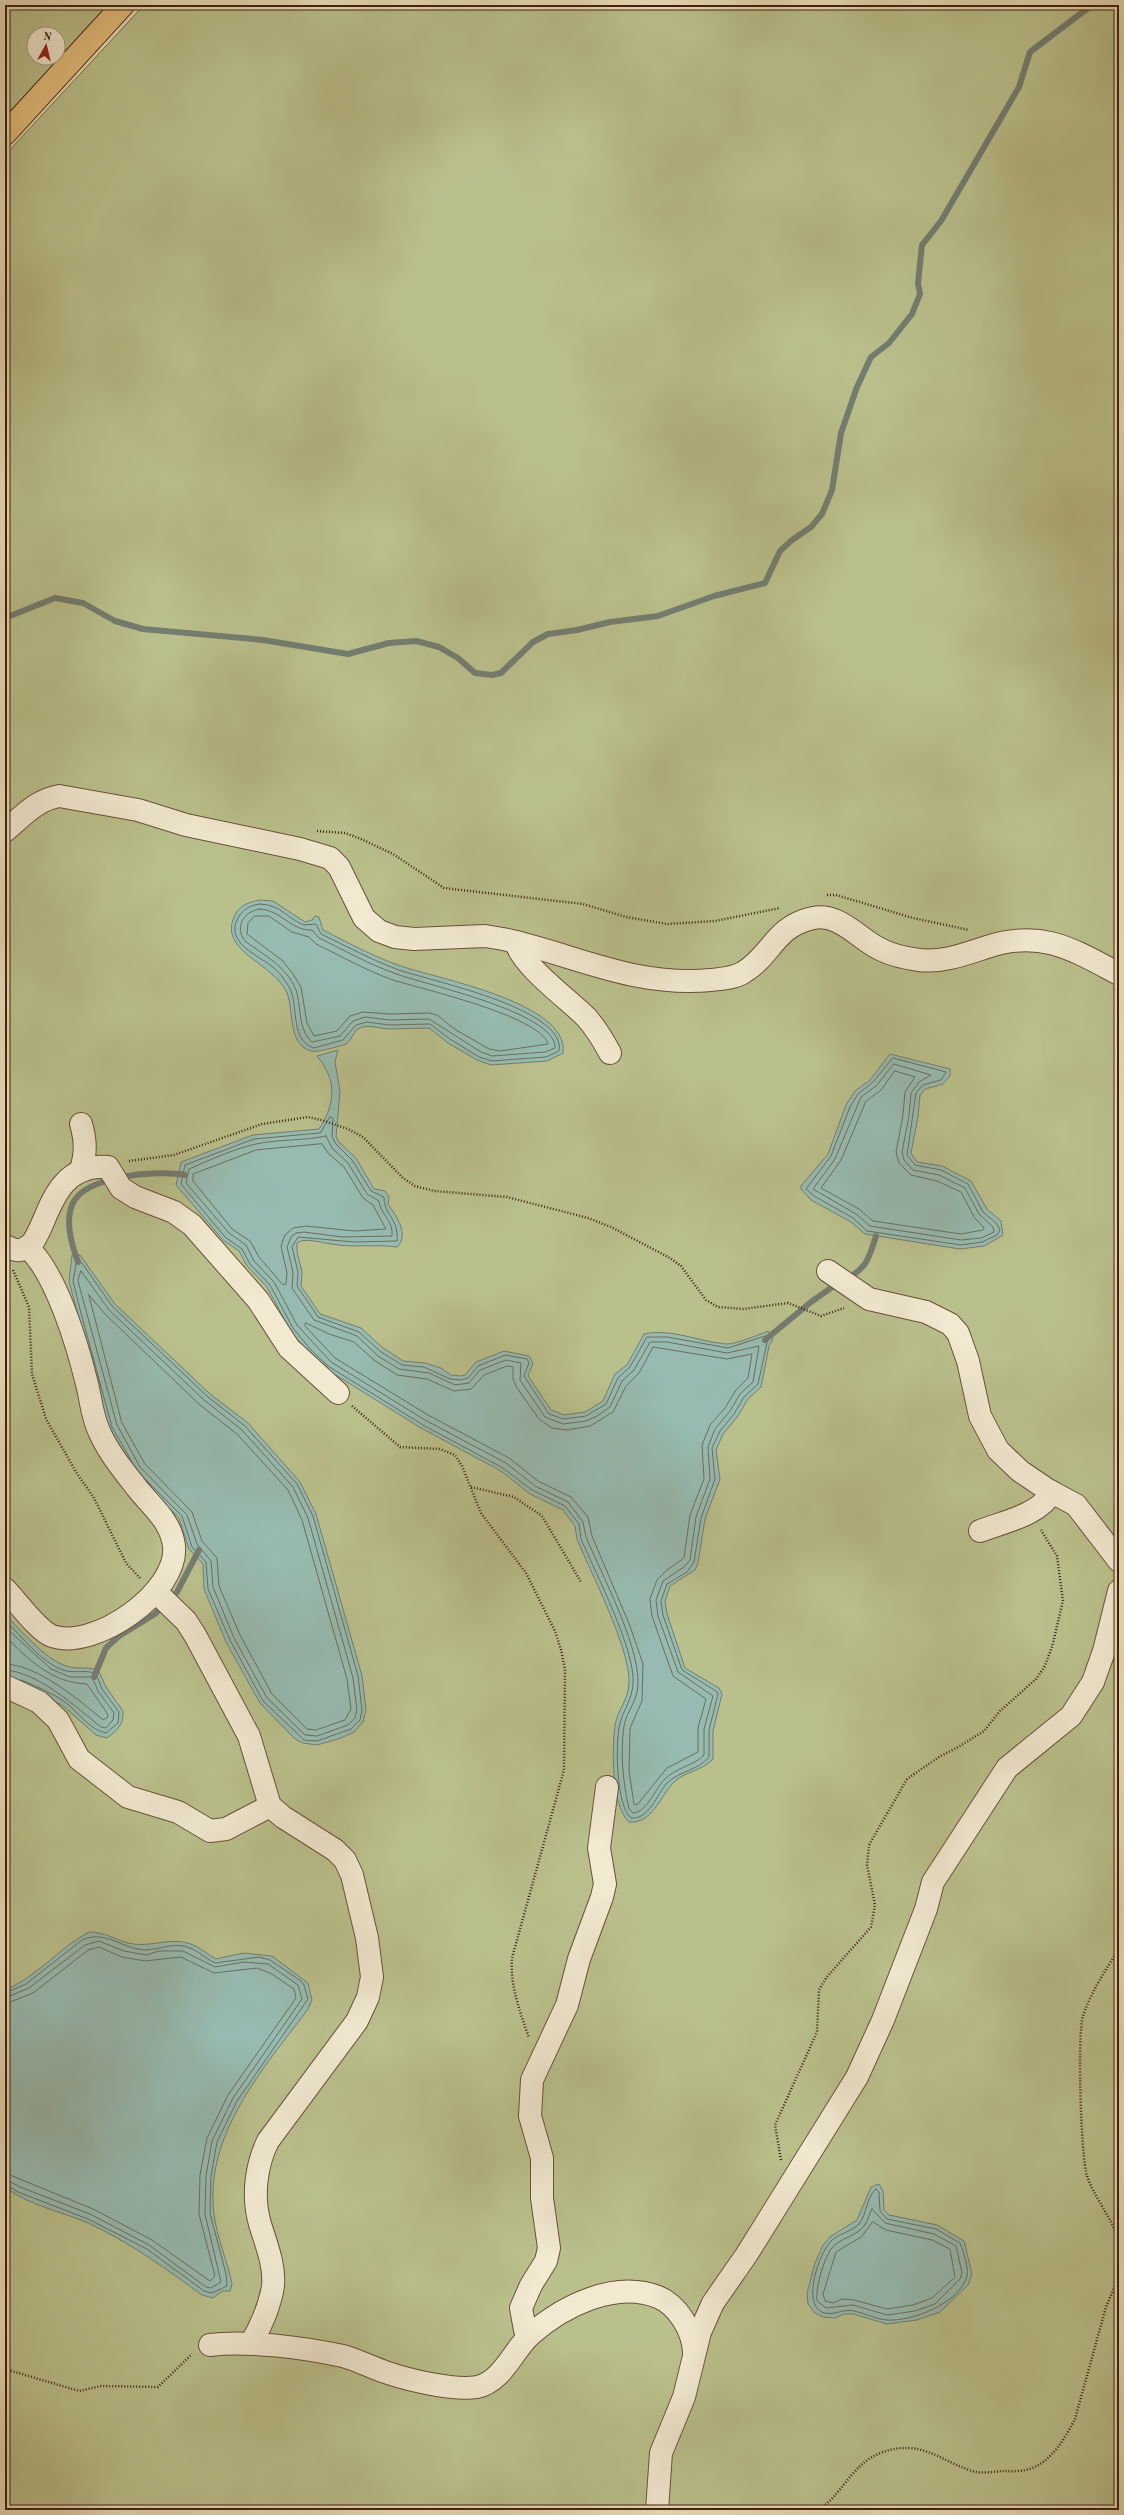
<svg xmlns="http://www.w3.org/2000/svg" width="1124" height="2515" viewBox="0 0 1124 2515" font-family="'Old Standard TT',serif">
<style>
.green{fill:#bac08c;stroke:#7c704e;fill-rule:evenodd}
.water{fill:#97bbb0;stroke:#747d70}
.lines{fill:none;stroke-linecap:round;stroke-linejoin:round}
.shore{stroke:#6b6e60;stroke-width:1}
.stream{stroke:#747d70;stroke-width:6}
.minor-casing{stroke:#6a503a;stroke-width:24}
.major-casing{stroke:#3f2110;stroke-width:24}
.path{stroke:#3f2110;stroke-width:2.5;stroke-dasharray:1 2;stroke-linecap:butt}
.minor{stroke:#f1e9d0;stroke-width:22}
.major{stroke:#e4be7c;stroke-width:22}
</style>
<rect width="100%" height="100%" fill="#e9ddb7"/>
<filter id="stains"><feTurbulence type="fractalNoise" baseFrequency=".005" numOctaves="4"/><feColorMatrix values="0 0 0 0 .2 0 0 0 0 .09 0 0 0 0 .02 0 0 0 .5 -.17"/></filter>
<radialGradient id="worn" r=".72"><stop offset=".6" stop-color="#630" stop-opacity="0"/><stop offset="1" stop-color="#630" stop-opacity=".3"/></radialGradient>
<g class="green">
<path d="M5 5H112L5 121ZM34 34H58V58H34Z"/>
<path d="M144 5H1119V2510H5V155Z"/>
</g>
<g class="water">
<path d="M260 900 273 901 305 922 312 920 315 916 319 917 323 930C347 942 372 956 398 965 433 978 570 1002 563 1053L547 1061 491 1065 477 1060 448 1043 429 1028C416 1028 403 1029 390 1029 380 1029 369 1024 360 1028 353 1031 352 1040 346 1044 342 1046 314 1053 311 1051 287 1044 294 1010 287 993 273 962 219 952 234 917 238 906 249 902 260 900Z"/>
<path d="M338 1050 335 1062 340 1091 336 1137 339 1142 356 1158 374 1189 385 1191 389 1197 388 1204C396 1216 410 1234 397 1247 374 1244 353 1248 331 1244 322 1243 304 1237 297 1243V1252L302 1272 301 1286 320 1314 361 1328 383 1348 403 1361 425 1363 441 1368 451 1375 461 1376 465 1375 476 1362 504 1351 529 1356 533 1363 528 1376 551 1410 564 1415 585 1412 603 1401 615 1374 627 1365 644 1334C672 1328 699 1342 727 1344 737 1344 758 1335 768 1331L773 1339 769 1346 761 1387 748 1399 738 1416 723 1434 716 1450 720 1479 705 1519 698 1563 695 1570 670 1586 665 1601 667 1614 685 1668 719 1688 722 1694 713 1731V1759C702 1771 685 1771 673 1783 660 1797 652 1824 629 1822 611 1806 612 1748 615 1725 618 1709 629 1699 629 1682 630 1648 591 1573 577 1539L575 1526 563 1510 530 1494 501 1471 421 1428 326 1369 308 1353 290 1330 267 1287 247 1266 239 1251 223 1240 176 1185 181 1162 253 1135 319 1129C336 1103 337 1080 317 1056Z"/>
<path d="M890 1054 950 1069V1076L943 1084 925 1089 920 1095 918 1117 911 1153 917 1162 942 1166 971 1181 987 1209 1001 1221 1003 1235 984 1246 960 1249 865 1234 851 1222 811 1200 801 1189V1186L828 1154 846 1105 855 1091 870 1080Z"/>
<path d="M72 1255H80L115 1304 210 1394 248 1423 300 1482 316 1514 362 1676 366 1710 363 1722 354 1732 341 1738 317 1745 303 1743 295 1739 260 1703 226 1642 204 1589 203 1564 189 1549 179 1518 133 1473 108 1429 69 1281Z"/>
<path d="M5 1614C20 1630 45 1659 66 1666 77 1670 88 1666 98 1670L106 1687 123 1711C124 1724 117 1731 107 1738L96 1735 62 1705 5 1679Z"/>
<path d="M89 1932C105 1932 113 1939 128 1943 147 1948 164 1939 183 1942 197 1944 205 1953 216 1959L243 1953 272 1956 308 1983 312 2000 308 2009C264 2068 204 2134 214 2214 217 2238 227 2260 232 2284L230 2291H222L213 2298 202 2295C165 2268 128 2241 86 2222 59 2211 28 2205 5 2187V1990C37 1977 59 1948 89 1932Z"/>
<path d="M879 2184 883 2191 884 2210 889 2215 937 2225 964 2241 972 2274 968 2285 940 2312 917 2320 887 2324 853 2314H844L835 2318 823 2317 815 2313 808 2304 807 2293 815 2263 823 2245 831 2236 857 2220 871 2187Z"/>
</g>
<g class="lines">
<g class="shore">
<path d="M260 904C282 905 286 918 304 925L316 924 321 934C346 946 370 959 396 969 426 980 567 1008 559 1051L546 1057 492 1061 479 1057 450 1039 430 1024 389 1025 367 1022 356 1025 343 1040 314 1048C291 1041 298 1009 291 991 288 984 281 974 275 969 260 955 224 944 238 918 243 909 251 905 260 904Z"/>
<path d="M260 909C281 910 291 931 312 930L319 938C344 950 368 964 394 973 421 984 557 1012 555 1048L545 1052 492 1056 481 1052 429 1019 390 1020 365 1017 353 1021 340 1036 312 1042C297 1028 302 1008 296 990 287 967 264 955 245 941 234 927 244 911 260 909Z"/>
<path d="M255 916H269L292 932 309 937 316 944C341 956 367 971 393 980 422 989 540 1016 548 1044L500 1051 489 1049 456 1030 437 1015 429 1013 390 1014 363 1012 350 1016 337 1031 314 1036 307 1023 301 987 293 974 283 961 247 934 248 923Z"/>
<path d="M893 1058 946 1072 941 1080 923 1085 916 1093 907 1155 915 1165 941 1170 968 1184 983 1212 997 1224 1000 1230 997 1235 982 1242 961 1245 867 1231 853 1218 814 1196 806 1189 831 1156 850 1107 858 1094 873 1082Z"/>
<path d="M894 1064 931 1075 919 1082 911 1093 909 1116 902 1152 904 1160 913 1170 939 1175 965 1188 979 1214 993 1227 994 1232 981 1238 961 1240 870 1226 856 1214 813 1189 835 1159 861 1097 876 1086Z"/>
<path d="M895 1071 915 1077 905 1092 903 1115 896 1152 899 1163 911 1175 937 1181 961 1192 974 1217 984 1228 983 1230 961 1234 873 1221 859 1209 821 1188 841 1160 866 1101 881 1090Z"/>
<path d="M330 1117 333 1118 332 1137 336 1144 352 1160 371 1191 384 1197C384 1216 399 1218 397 1241L354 1242 298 1237 292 1247 298 1272 297 1286 318 1317 359 1332 381 1352 402 1365 424 1367 450 1379 461 1380 468 1378 478 1366 505 1355 527 1359 529 1363 524 1376 549 1414 564 1419 586 1416 606 1404 618 1378 630 1367 647 1337H667L728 1348 765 1336 768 1338 758 1384 744 1397 734 1414 720 1431 712 1448 715 1479 701 1518 694 1562 687 1572 667 1584 661 1601 663 1615 682 1670 716 1691 718 1694 709 1730V1757C699 1770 679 1771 667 1783 657 1794 649 1820 631 1818 616 1806 615 1742 620 1723 624 1709 632 1699 633 1684 636 1651 595 1572 581 1539L579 1524 565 1506 532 1490 503 1468 423 1425 328 1366 311 1350 293 1328 270 1285 250 1264 242 1249 225 1237 181 1184 185 1165 254 1139 320 1133Z"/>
<path d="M326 1136 332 1148 348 1163 367 1194 379 1201C380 1214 394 1221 392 1236L342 1237 304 1232 296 1233 291 1237 287 1247 293 1272 292 1288 314 1320 357 1336 378 1356 399 1369 429 1373 455 1385 469 1383 480 1370 506 1360 521 1363 520 1380 545 1417 563 1424 586 1421 597 1416 610 1407 622 1381 634 1370 650 1342H667L727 1353 759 1346 753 1382 740 1394 730 1411 715 1429 708 1447 710 1479 696 1517 690 1560 684 1567 663 1581 656 1600 658 1616 678 1672 713 1696 704 1729V1755C696 1765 676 1767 664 1780 655 1789 647 1812 633 1813L629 1809C623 1783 620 1753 624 1726 627 1709 639 1701 638 1680 637 1641 602 1575 586 1537L583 1522 568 1502 535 1486 506 1463 425 1420 331 1362 297 1325 274 1282 254 1261 246 1245 229 1233 186 1183 189 1169C210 1160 233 1149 256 1144 279 1139 303 1141 326 1136Z"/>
<path d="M322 1144 328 1153 344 1167 363 1198 373 1205 386 1229 354 1231 306 1226 293 1228 285 1235 281 1246 287 1273 286 1284 283 1285 259 1257 250 1241 232 1229 193 1181V1174L256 1150Z"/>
<path d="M81 1271 109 1310 204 1400 242 1430 293 1487 308 1518 353 1678 357 1710 355 1718 348 1725 317 1736 305 1735 267 1698 234 1638 213 1587 211 1561 197 1544 187 1515 140 1467 117 1425 78 1281Z"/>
<path d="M89 1295 105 1314 200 1405 237 1434 288 1490 302 1520 347 1679 351 1709 345 1720 316 1730 307 1729 272 1694 240 1635 219 1586 217 1558 202 1541 192 1512 145 1464 122 1423Z"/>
<path d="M306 1323 329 1334 354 1342 374 1360 397 1375 427 1379 454 1391 471 1389 484 1375 507 1366 513 1367V1379L517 1388 539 1419 552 1428 567 1430 590 1426 613 1412 626 1386 639 1373 653 1347 727 1359 752 1354 748 1378 736 1390 725 1408 710 1425 702 1445 704 1479 690 1515 684 1558 667 1570 657 1580 650 1599 652 1616 673 1676 706 1699 698 1728V1752L667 1768 637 1805 634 1804 629 1771 630 1728 642 1701 643 1664 630 1626 592 1536 588 1517 571 1497 538 1481 509 1458 428 1415 335 1358 305 1326Z"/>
<path d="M131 1460 112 1427 81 1313 73 1281 77 1259 82 1263 112 1306 208 1397 245 1426 297 1484 313 1516 358 1676 362 1710 360 1720 351 1729 317 1741 304 1740 263 1701 230 1640 208 1589 206 1562 192 1547 182 1516 145 1479"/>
<path d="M5 1620C21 1636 41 1662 63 1670 75 1674 87 1669 96 1674L102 1689 119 1712 118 1723 106 1733C90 1730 78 1712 65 1702 52 1693 36 1686 21 1680"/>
<path d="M5 1627 51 1669 70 1677H92L98 1691 114 1713 113 1720 106 1728 101 1727C76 1707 38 1672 5 1670"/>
<path d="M5 1636C29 1660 52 1683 87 1684L107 1713 108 1717 103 1720C79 1700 38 1665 5 1664"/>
<path d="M5 1993 26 1984 82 1940C105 1929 123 1950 147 1950 159 1949 170 1944 183 1946 196 1948 204 1958 215 1963L259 1957 270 1960 301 1981 304 1985 308 1999 237 2101 217 2142 211 2176 210 2213 226 2274 227 2286 212 2293 204 2291 147 2249 88 2219 18 2192 5 2184"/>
<path d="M5 1998 29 1988 85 1945 99 1941 124 1951 146 1955 159 1951H183L215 1967 244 1962 268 1964 298 1985 302 1999 233 2098 212 2141 206 2176 205 2214 221 2282 211 2288 206 2287 149 2245 90 2214 20 2187 5 2179"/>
<path d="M5 2004 33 1993 88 1950 99 1947 122 1957 145 1961 181 1957 214 1973 257 1968 272 1974 294 1989 296 1998 228 2095 207 2138 200 2175 199 2214 215 2276 210 2281 152 2240 93 2209 5 2173"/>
<path d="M876 2189 879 2192 880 2211 887 2219 936 2229 960 2243C963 2251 969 2268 967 2276 960 2303 912 2322 886 2320 875 2319 865 2313 854 2311 843 2308 833 2317 822 2312 802 2303 819 2253 831 2241 838 2234 851 2232 859 2224 867 2215 866 2197 876 2189Z"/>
<path d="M872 2209 885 2223 934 2234 956 2246 962 2273 960 2279 935 2304 915 2311 887 2315 853 2305 826 2308 817 2301C815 2289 825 2251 836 2244 845 2237 857 2235 864 2226 868 2221 869 2214 872 2209Z"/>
<path d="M873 2222 886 2230 932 2240 950 2249 955 2277 932 2298 913 2305 887 2309 854 2300 842 2299 833 2303 825 2301 823 2294 836 2252 861 2237Z"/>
</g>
<g class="stream">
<path d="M5 618 55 598 83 603 115 621 143 629 263 640 348 654 389 643 416 641 439 647 458 658 475 673 492 675 501 673 533 642 548 634 577 630 610 622 658 616 714 596 765 583 780 551 792 540 811 527 822 514 832 490 841 433 857 387 871 357 889 343 912 314 920 294 918 283 922 245 941 221 1019 87 1030 52 1092 5"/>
<path d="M78 1262C72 1246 65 1222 72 1205 84 1175 158 1170 185 1175"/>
<path d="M846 1279C867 1268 869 1258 876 1236"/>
<path d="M765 1340 811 1302 838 1283"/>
<path d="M94 1677 106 1648 119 1636 155 1614 177 1592 199 1550"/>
</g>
<g class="minor-casing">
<g id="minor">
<path d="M5 831C22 817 36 800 59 796L138 810 186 825 300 849 330 858 339 867 364 918 379 931 395 937 414 939 485 936 503 939C576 955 633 987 711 980 722 979 735 978 744 972 773 954 774 927 813 918 839 913 857 937 878 948 890 955 905 958 919 960 943 963 965 954 987 947 1041 929 1072 949 1119 974"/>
<path d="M516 942C520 964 569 1000 586 1017 596 1028 603 1040 610 1053"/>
<path d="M81 1170C86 1153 86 1141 81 1124"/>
<path d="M5 1246C8 1247 13 1250 17 1250 50 1254 39 1162 108 1167L121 1188 135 1197 174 1212 192 1225 258 1300 289 1348 338 1393"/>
<path d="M828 1271 869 1299 926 1312 950 1324 958 1333 968 1361 980 1416 998 1450 1020 1471 1048 1490 1076 1505 1119 1561"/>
<path d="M980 1531C1003 1522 1040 1515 1052 1492"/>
<path d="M5 1589C16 1600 38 1631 52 1636 94 1651 179 1592 174 1546 171 1521 152 1507 137 1488 123 1470 108 1452 99 1431 92 1416 91 1400 87 1384 78 1347 56 1272 27 1247"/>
<path d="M156 1592 186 1621 195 1635 249 1736 270 1806 283 1817 335 1850 345 1860 352 1875 367 1938 372 1977 368 1997 357 2021 268 2141C256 2165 252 2197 260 2224 266 2244 275 2265 273 2286 270 2305 261 2327 251 2343"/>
<path d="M5 1686 39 1702 58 1720 79 1759 128 1797 178 1812 210 1831 226 1829 270 1806"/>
<path d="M530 2335 525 2330 521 2308 531 2285 546 2261 549 2248 542 2198V2158L530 2116 532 2080 567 2005 579 1959 602 1897 605 1884 599 1848 607 1787"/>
<path d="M210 2345C248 2340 305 2348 343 2356 357 2360 371 2367 385 2372 408 2380 454 2391 477 2387 502 2382 513 2351 530 2335 563 2306 615 2280 658 2297 678 2305 693 2331 694 2352"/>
<path d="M657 2510 661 2453 684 2397 700 2332 713 2303 747 2254 857 2077 883 2020 926 1909 933 1882 1007 1768 1071 1716 1093 1682 1104 1651 1119 1591"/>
</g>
</g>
<g class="major-casing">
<path id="major" d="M5 134 123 5"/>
</g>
<g class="path">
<path d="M317 831 345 833 361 839 393 854 444 888 583 904 626 917 667 924 715 921 780 908"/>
<path d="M827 895H836L913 918 969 930"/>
<path d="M129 1161 174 1155 262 1124 308 1117 321 1120 348 1129 363 1137 403 1178 415 1186 434 1191 507 1197 588 1218 611 1227 670 1258 681 1266 706 1300 718 1307 743 1309 788 1303 821 1316 844 1308"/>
<path d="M13 1270 29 1307 32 1374 46 1419 76 1472 94 1498 126 1563 140 1578"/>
<path d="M352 1406 400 1447 440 1449 455 1455 462 1466 481 1513 526 1573 555 1631 561 1650 565 1669 564 1770 512 1958C510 1987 520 2011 529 2038"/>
<path d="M471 1487 514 1497 542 1516 581 1582"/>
<path d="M1119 1949C1106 1969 1091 1992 1083 2016 1077 2034 1081 2158 1087 2176 1095 2199 1112 2218 1119 2241"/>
<path d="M781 2160 775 2125 817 2032 819 1990 826 1978 871 1927 875 1905 867 1865 869 1845 907 1779 939 1757 960 1746 984 1731 1000 1711 1036 1679 1044 1668 1052 1647 1063 1601 1057 1556 1041 1530"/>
<path d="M5 2369 79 2391 101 2386 158 2387 192 2354"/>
<path d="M818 2510C843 2495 851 2463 883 2452 921 2439 939 2460 972 2471 981 2474 992 2472 1002 2471 1010 2471 1021 2472 1029 2469 1051 2463 1065 2438 1075 2419L1106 2307 1119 2276"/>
</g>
<use href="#minor" class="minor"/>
<use href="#major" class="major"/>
</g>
<rect width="1124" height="2515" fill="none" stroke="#e9ddb7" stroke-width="20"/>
<rect x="6" y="6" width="1112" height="2503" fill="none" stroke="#3f2110" stroke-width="2"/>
<rect x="10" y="10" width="1104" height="2495" fill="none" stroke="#3f2110"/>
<g transform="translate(46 46) rotate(8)"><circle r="19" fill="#f1e9d0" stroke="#aa9983"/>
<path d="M0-3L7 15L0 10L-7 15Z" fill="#8f2418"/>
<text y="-6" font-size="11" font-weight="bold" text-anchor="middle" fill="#3f2110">N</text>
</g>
<rect width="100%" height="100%" filter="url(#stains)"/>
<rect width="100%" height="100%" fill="url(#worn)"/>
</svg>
